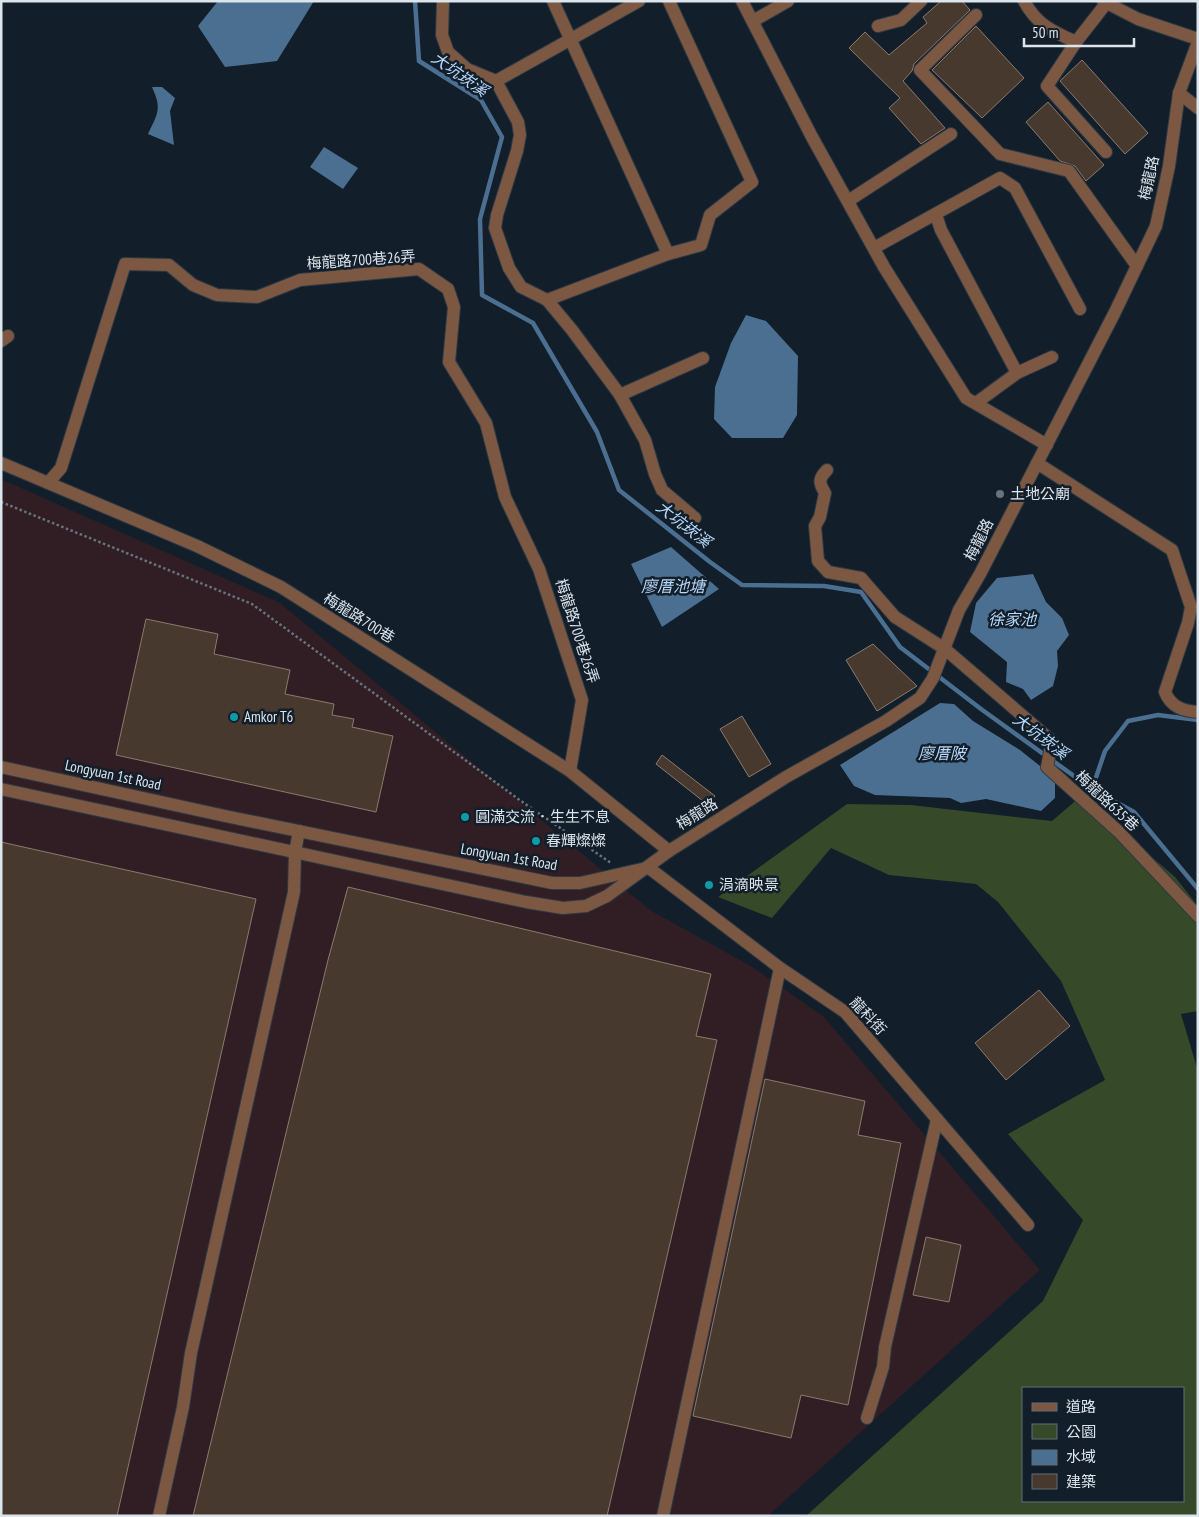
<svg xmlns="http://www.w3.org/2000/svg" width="1199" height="1517" viewBox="0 0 1199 1517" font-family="'PT Sans Narrow','Noto Sans TC',sans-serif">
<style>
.industrial{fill:#301e24}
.green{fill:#364928;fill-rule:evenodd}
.water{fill:#4b6f91}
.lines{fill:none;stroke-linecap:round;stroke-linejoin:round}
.stream{stroke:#4b6f91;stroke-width:4.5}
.building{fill:#47392e;stroke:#8b7a6e}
.minor-casing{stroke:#2e3a44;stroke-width:14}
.path{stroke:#69737d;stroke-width:2.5;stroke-dasharray:2.5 2.5;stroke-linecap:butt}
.minor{stroke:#7c5843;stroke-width:12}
.worship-dot{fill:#6b7280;stroke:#121e29;stroke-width:2}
.culture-dot{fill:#0f9aa8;stroke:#121e29;stroke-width:2}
.labels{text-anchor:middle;stroke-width:5;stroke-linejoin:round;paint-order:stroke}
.street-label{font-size:15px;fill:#dce4ec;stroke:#121e29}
.poi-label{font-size:15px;fill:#dce4ec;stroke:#121e29;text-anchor:start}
.water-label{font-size:16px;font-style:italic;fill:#b8dafc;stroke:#121e29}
</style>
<rect width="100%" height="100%" fill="#121e29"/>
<path class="industrial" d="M1 479 280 603 650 910 751 966 824 1017 1040 1270 768 1516H1Z"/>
<path class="green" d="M1081 796 1175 877 1198 906V1011L1181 1014 1198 1071V1516H806L1043 1301 1083 1220 1008 1134 1105 1080 1061 981 998 902 976 884 889 875 831 848 772 918 718 897 847 804 911 805 1052 821ZM1023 1388H1183V1501H1023Z"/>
<g class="water">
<path d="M218 1H314L277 61 225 67 198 26Z"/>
<path d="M152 87H162L175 98 170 111 174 145 148 134C158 113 162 109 152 87Z"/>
<path d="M324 147 358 168 343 189 310 167Z"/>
<path d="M746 315 766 321 798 356 797 415 783 438H732L714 419 715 387 731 343Z"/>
<path d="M671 547 719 589 662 627 631 564Z"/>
<path d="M1033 574 1046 602 1062 618 1069 635 1057 651 1058 666 1053 686 1031 700 1023 689 1006 682 1007 662 970 632 976 603 997 578Z"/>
<path d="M940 703 954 704 973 721 1020 750 1055 778V798L1041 811 986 799 961 803 950 798 875 795 854 786 840 765Z"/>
</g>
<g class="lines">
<g class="stream">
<path d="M415 1 419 61 481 100 502 137 480 219 482 295 533 323 597 432 619 490 710 562 742 585 824 586 861 592 900 647 981 709 1092 789 1134 812 1198 889"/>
<path d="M1092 789 1105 751 1128 721 1158 715 1198 720"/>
</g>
</g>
<g class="building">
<path d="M941 1H962L970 10 914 64 912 71 903 81 945 128 921 144 889 108 900 98 849 48 865 32 889 55 927 23 923 17Z"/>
<path d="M976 26 1024 78 982 118 932 70Z"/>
<path d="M1082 60 1148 133 1125 154 1060 81Z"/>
<path d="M1048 102 1104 165 1086 181 1075 166 1060 161 1026 122Z"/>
<path d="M146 619 218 634 214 654 290 670 285 694 334 704 332 715 354 719 352 727 393 736 376 812 116 755Z"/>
<path d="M873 644 917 686 877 711 846 660Z"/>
<path d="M742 716 771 764 749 777 720 729Z"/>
<path d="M662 755 715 796 708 805 656 764Z"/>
<path d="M1 842 256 899 117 1516H1Z"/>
<path d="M348 887 711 974 696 1036 717 1040 607 1516H193L328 960Z"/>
<path d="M1039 990 1070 1026 1006 1080 975 1043Z"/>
<path d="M765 1079 865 1101 858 1135 901 1143 848 1405 801 1395 791 1438 693 1416Z"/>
<path d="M926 1237 961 1245 949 1302 913 1295Z"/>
</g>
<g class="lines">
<g class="minor-casing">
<g id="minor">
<path d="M443 1 442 35 448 52 467 69 496 81 518 122 520 135 517 151 497 215 495 228 509 268 521 287 547 300 572 330 620 395 645 440 655 474 662 490 695 518"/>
<path d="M742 1 812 137 884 267 966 398 1047 445"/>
<path d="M1024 1C1037 25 1052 31 1076 42"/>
<path d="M1103 1 1138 19 1198 39"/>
<path d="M976 15 920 70 1000 154 1069 171 1137 266"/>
<path d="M753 21 788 1"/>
<path d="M878 26 901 20 921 1"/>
<path d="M496 81 639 1"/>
<path d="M1179 93 1198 108"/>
<path d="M1106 152 1047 86 1076 42 1108 1"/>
<path d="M848 201 951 134"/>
<path d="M936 215 941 230 1017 373"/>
<path d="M874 248 1000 178 1015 188 1080 309"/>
<path d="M668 254 701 245 710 215 752 182 669 1"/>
<path d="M547 300 668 254 553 1"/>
<path d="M1 341 8 336"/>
<path d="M620 395 703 358"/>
<path d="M976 403 1017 373 1052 357"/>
<path d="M1 463 197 546 281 587 570 771 669 851"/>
<path d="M1037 463 1172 550 1191 607 1188 623 1165 692C1171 707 1183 711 1198 712"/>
<path d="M827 470C818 479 819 483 825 493L820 517 815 526 818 561 828 572 861 578 895 617 945 649 1052 741 1047 767 1119 832 1198 916"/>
<path d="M48 483 61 468 125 264 169 265 193 285 217 295 257 297 300 280 419 269 448 289 454 307 449 362 486 423 505 497 539 569 582 700 570 771"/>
<path d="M1 767 225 816 552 883H580L642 869"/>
<path d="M1 789 526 902 563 908 586 906 607 896 669 851 786 777 886 721 920 698 933 678 959 610 980 574 1115 312 1156 226 1169 166 1179 93 1198 42"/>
<path d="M649 868 780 968 845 1012 1028 1225"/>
<path d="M867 1418 883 1367 885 1347 937 1119"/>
<path d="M159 1516 183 1407 191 1353 294 892 295 852 299 831"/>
<path d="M663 1516 780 968"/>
</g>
</g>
<path class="path" d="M1 502 252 604 521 801 611 863"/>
<use href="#minor" class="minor"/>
</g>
<circle class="worship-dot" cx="1000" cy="494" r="5"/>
<g class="culture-dot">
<circle cx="234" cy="717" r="5"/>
<circle cx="465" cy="817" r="5"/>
<circle cx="536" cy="841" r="5"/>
<circle cx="709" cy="885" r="5"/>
</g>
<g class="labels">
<g class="street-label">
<text transform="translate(1149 178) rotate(-78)" y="5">梅龍路</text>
<text transform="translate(361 260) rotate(-4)" y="5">梅龍路700巷26弄</text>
<text transform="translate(979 540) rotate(-63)" y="5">梅龍路</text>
<text transform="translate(359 618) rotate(32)" y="5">梅龍路700巷</text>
<text transform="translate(577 631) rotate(72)" y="5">梅龍路700巷26弄</text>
<text transform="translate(113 775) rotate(12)" y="5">Longyuan 1st Road</text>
<text transform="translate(1107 801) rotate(43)" y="5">梅龍路635巷</text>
<text transform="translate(697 814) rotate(-32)" y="5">梅龍路</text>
<text transform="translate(509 857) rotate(10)" y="5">Longyuan 1st Road</text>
<text transform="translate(868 1016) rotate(47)" y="5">龍科街</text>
</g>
<g class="poi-label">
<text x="1010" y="499">土地公廟</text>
<text x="244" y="722">Amkor T6</text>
<text x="475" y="822">圓滿交流．生生不息</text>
<text x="546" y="846">春輝燦燦</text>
<text x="719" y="890">涓滴映景</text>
</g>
<g class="water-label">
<text transform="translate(460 74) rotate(35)" y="6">大坑崁溪</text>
<text transform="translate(684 524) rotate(38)" y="6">大坑崁溪</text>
<text x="673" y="592">廖厝池塘</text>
<text x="1012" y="625">徐家池</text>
<text transform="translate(1041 736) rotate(37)" y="6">大坑崁溪</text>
<text x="942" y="759">廖厝陂</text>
</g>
</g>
<rect width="1199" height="1517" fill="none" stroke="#dce4ec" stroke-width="5"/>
<rect x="1022" y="1387" width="162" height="115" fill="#121e29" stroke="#636d77"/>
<rect x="1032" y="1403" width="25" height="8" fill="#7c5843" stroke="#636d77"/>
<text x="1066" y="1412" font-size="15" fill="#dce4ec">道路</text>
<rect x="1032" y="1424" width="25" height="15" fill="#364928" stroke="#636d77"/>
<text x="1066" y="1437" font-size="15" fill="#dce4ec">公園</text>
<rect x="1032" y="1450" width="25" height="15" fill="#4b6f91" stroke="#636d77"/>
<text x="1066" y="1462" font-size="15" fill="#dce4ec">水域</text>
<rect x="1032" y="1474" width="25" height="15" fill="#47392e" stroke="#636d77"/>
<text x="1066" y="1487" font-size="15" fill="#dce4ec">建築</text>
<path d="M1024 38v8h110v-8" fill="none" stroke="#dce4ec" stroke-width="2.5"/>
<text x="1032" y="38" font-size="15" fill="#dce4ec" stroke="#121e29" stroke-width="4" paint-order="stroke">50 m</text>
</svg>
